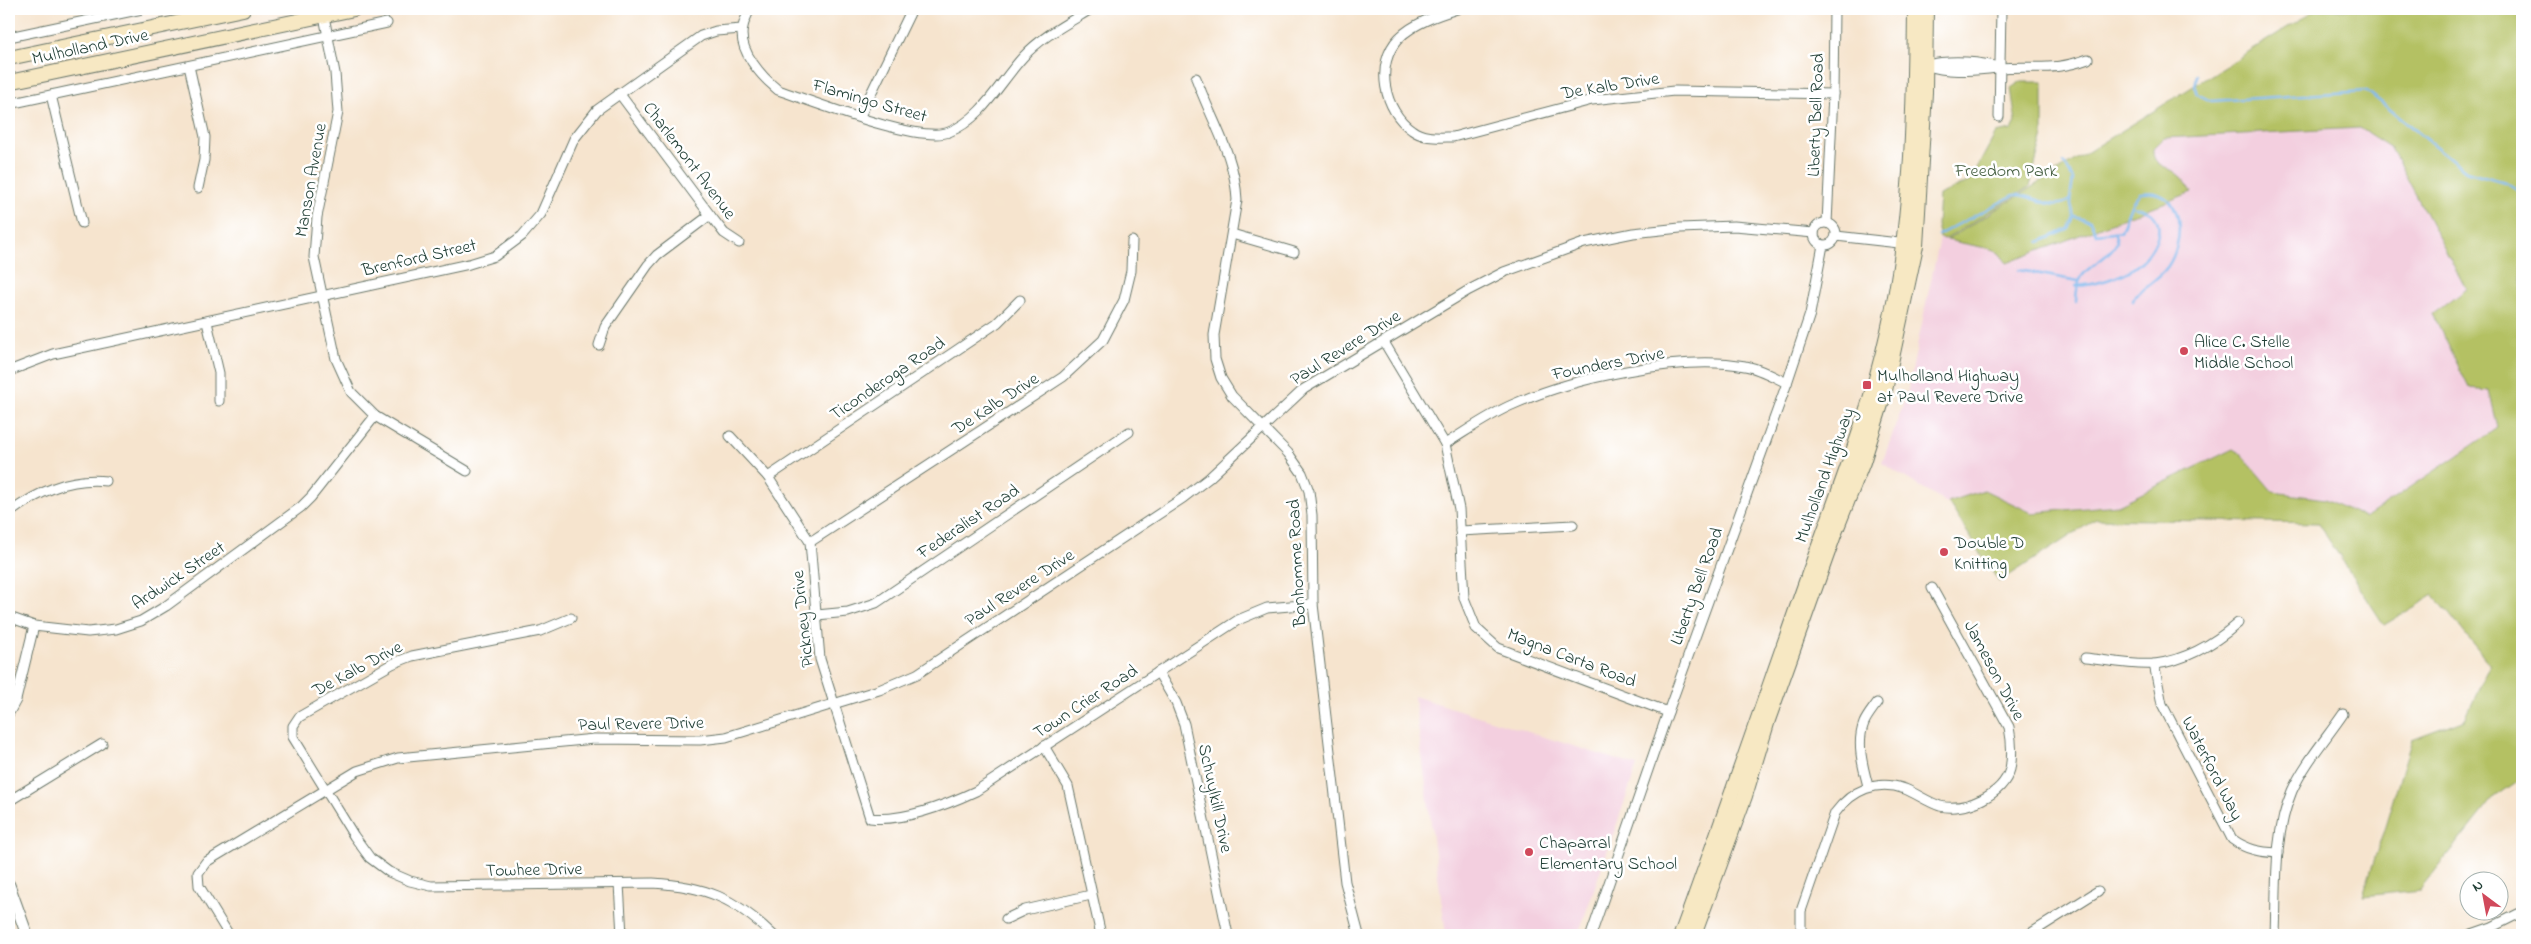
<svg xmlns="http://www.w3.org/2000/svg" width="2531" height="944" viewBox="0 0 2531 944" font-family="'Indie Flower',sans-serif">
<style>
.built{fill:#f3cfdf}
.green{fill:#b4c164;stroke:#6a7f4c}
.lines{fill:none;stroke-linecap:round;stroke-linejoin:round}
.stream{stroke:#7bb7ed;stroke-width:2.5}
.minor-casing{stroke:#6a776a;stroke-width:11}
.tertiary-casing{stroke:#6a776a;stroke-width:13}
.secondary-casing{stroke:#6a776a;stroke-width:16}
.minor{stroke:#fff;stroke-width:9}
.tertiary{stroke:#fff;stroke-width:11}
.secondary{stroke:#f7e8c3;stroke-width:14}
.poi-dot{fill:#d1495b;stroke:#fff;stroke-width:2}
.labels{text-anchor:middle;stroke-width:5;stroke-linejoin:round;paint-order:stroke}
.street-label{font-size:18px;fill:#1f3d34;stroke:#fff}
.park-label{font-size:18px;fill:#445e40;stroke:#fff}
.poi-label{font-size:18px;fill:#1f3d34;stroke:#fff;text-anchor:start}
</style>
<rect width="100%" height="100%" fill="#fff"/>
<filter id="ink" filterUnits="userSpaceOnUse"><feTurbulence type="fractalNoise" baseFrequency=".02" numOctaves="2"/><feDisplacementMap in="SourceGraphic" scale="10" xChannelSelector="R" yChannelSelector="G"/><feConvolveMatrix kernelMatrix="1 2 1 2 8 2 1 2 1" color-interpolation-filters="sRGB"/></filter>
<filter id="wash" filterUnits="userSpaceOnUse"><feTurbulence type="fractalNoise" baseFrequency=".0096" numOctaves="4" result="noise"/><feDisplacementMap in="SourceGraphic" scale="20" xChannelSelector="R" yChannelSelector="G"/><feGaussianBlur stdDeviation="1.12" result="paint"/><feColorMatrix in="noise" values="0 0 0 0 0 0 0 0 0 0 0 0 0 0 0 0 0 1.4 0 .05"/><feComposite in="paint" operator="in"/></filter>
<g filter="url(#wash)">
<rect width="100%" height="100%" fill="#f6e4ce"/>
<g class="built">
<path d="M2360 128 2391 148 2466 289 2498 428 2365 518 2325 499 2273 492 2241 454 2233 449 2118 505 2032 513 1984 490 1946 503 1882 463 1907 394 1940 238 1991 249 1999 253 2192 192 2176 173 2155 162 2152 157 2153 149 2164 138Z"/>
<path d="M1414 696 1637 766 1578 935H1446Z"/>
</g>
<g class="green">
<path d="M2317 9H2522V778L2492 799 2420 890 2363 896 2412 739 2465 719 2490 665 2434 595 2384 625 2318 523 2096 519 1999 582 1948 502 1984 490 2032 513 2118 505 2233 449 2241 454 2273 492 2325 499 2365 518 2498 428 2489 390 2469 388 2433 314 2466 289 2391 148 2360 128 2164 138 2153 149C2152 166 2165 165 2176 173 2183 178 2188 185 2192 192L2007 263 1999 253 1991 249 1947 240Z"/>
<path d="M2020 82H2043V135L2029 187 1946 239 1940 238 1937 225 1939 195 1970 181 1996 133 2012 130 2016 122 2011 88Z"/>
</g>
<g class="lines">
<g class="stream">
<path d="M2197 75 2195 88 2197 94 2211 101 2367 91 2466 171 2505 182 2522 192"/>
<path d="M2074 217 2090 221 2096 234 2121 231 2133 201 2140 193C2144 193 2151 192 2155 193 2187 202 2182 245 2168 266 2160 278 2146 286 2135 295L2133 301"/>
<path d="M1938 235 2014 195C2034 193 2050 213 2070 200"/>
<path d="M2039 242 2069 229 2074 217 2070 200 2073 179 2064 163"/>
<path d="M2019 270 2078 281"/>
<path d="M2076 286C2094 285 2120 278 2135 267 2159 249 2174 212 2132 206"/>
<path d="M2076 302C2076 262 2100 270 2117 242L2115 234"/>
</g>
</g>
</g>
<g filter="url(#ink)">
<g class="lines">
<g class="minor-casing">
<g id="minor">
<path d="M750 9C747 15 744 21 743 27 737 50 762 77 778 90 812 101 919 144 949 132 982 119 1000 82 1023 57 1041 37 1068 23 1091 9"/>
<path d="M1457 9C1438 15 1414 23 1399 38 1374 64 1384 111 1412 130 1424 139 1439 137 1453 137L1592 100 1674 91 1833 94"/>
<path d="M323 11 335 73 338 112 317 217 314 257 336 359 351 392 375 416 467 471"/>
<path d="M9 37 142 9"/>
<path d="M1926 65C1951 74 1974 70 1999 68 2034 65 2053 72 2088 59"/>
<path d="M1926 65C1949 60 1972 61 1995 66"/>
<path d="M189 66 205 137 204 160 198 188"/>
<path d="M1196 78C1211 120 1235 155 1237 200L1214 335 1215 359 1221 378 1232 396 1288 453 1302 473 1309 491 1312 515 1313 604 1345 882 1359 935"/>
<path d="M619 93 710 215 724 233 739 243"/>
<path d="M51 95 82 223"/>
<path d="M9 104 387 23"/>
<path d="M860 116 912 9"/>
<path d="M1999 117 2001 9"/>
<circle cx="1825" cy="234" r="11"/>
<path d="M1827 223 1833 94 1834 9"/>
<path d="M1232 234 1294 252"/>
<path d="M1836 236 1908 244"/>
<path d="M207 322 219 373V401"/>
<path d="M1384 342 1445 444 1459 509 1464 598 1476 628 1498 648 1668 712"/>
<path d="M599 345 605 327 648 265 657 255 710 215"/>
<path d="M9 371 53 354 469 264 495 256 522 236 541 214 574 139 597 110 701 36 716 31 742 29"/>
<path d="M730 436 768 477 810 542 820 659 870 818C903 822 946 805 976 791L1238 620 1267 608 1313 604"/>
<path d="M1445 444C1468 430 1490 414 1514 404 1573 378 1682 354 1745 366 1759 368 1774 377 1787 383"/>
<path d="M768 477 997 323 1020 300"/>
<path d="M9 513C38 492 69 477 106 481"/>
<path d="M1460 531 1573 525"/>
<path d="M810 542 1063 377 1103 340 1124 300 1131 271 1132 241"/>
<path d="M817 615 848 612 876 603 1129 432"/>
<path d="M9 617 34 626"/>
<path d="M571 618 540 631 412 656 392 664 299 717 293 726V737L354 836 370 858 389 872 410 881 431 886 653 883C705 886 735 898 773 935"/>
<path d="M2085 658C2105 660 2135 666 2155 664 2187 660 2214 644 2238 623"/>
<path d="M2154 664 2162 704 2232 839C2247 850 2260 852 2278 853"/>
<path d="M1158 672 1176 703 1184 724 1228 935"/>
<path d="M9 713 16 700 34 626 88 632 116 629 141 621 166 606 301 507 311 497 375 416"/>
<path d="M1044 746 1068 786 1101 935"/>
<path d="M1868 786C1863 767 1856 743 1864 723 1867 716 1873 709 1877 703"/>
<path d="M9 801 102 744"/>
<path d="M619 884 622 935"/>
<path d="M1006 919 1025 910 1091 895"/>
<path d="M229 935 199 886 198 873 206 862 357 771 398 758 594 739 700 740 726 737 879 690 917 674 1183 498 1209 478 1304 389 1469 290 1504 272 1584 243 1633 233 1680 228 1734 226 1814 233"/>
<path d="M1591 935 1668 712 1787 383 1810 314 1823 245"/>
<path d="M1801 935V911L1835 813C1852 790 1877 779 1905 789 1917 794 1928 802 1940 806 1965 812 2003 795 2010 769 2013 754 2012 742 2009 727L1932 588"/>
<path d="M2028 935 2098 891"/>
<path d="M2275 935C2277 888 2273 836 2292 791 2304 764 2326 739 2343 714"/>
<path d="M2469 935 2492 927 2522 912"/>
</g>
</g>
<g class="tertiary-casing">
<path id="tertiary" d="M9 885 27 935"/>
</g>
<g class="secondary-casing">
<g id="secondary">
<path d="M9 58 243 9"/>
<path d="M9 82 354 9"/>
<path d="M1681 935C1724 817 1765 698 1807 579 1836 497 1869 417 1888 331 1912 225 1914 117 1915 9"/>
<path d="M1694 935 1745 796 1768 720 1834 535 1863 462 1884 395 1916 246 1925 92 1926 9"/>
</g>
</g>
<use href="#minor" class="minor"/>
<use href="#tertiary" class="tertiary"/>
<use href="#secondary" class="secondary"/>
</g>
</g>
<g class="poi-dot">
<circle cx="2184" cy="351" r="5"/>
<rect x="1862" y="380" width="10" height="10" rx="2.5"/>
<circle cx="1944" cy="552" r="5"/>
<circle cx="1529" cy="852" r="5"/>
</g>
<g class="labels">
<g class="street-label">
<text transform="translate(90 46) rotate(-12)" y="6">Mulholland Drive</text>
<text transform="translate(1610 85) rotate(-9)" y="6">De Kalb Drive</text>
<text transform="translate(870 100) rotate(16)" y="6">Flamingo Street</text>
<text transform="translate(1815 115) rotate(-88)" y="6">Liberty Bell Road</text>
<text transform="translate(690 160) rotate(53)" y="6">Charlemont Avenue</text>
<text transform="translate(310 180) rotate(-80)" y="6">Manson Avenue</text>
<text transform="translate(419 257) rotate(-13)" y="6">Brenford Street</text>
<text transform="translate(1345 347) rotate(-32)" y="6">Paul Revere Drive</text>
<text transform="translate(1608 363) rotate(-11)" y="6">Founders Drive</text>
<text transform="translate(887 378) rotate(-34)" y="6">Ticonderoga Road</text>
<text transform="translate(995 403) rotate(-33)" y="6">De Kalb Drive</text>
<text transform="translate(1824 475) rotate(-70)" y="6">Mulholland Highway</text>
<text transform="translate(968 521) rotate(-34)" y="6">Federalist Road</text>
<text transform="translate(1296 563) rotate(-93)" y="6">Bonhomme Road</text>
<text transform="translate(178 575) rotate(-34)" y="6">Ardwick Street</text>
<text transform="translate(1696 586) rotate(-70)" y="6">Liberty Bell Road</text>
<text transform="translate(1019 587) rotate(-33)" y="6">Paul Revere Drive</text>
<text transform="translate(802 619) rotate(-96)" y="6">Pickney Drive</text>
<text transform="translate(1572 657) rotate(21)" y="6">Magna Carta Road</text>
<text transform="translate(357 668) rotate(-28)" y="6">De Kalb Drive</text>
<text transform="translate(1995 670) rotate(62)" y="6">Jameson Drive</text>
<text transform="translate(1085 701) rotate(-33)" y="6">Town Crier Road</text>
<text transform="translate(641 723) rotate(-1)" y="6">Paul Revere Drive</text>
<text transform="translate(2213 768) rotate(63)" y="6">Waterford Way</text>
<text transform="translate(1216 798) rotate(78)" y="6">Schuylkill Drive</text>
<text transform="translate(534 869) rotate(-1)" y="6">Towhee Drive</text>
</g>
<g class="park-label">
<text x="2006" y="176">Freedom Park</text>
</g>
<g class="poi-label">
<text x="2194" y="347">Alice C. Stelle<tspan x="2194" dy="21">Middle School</tspan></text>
<text x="1877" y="381">Mulholland Highway<tspan x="1877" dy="21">at Paul Revere Drive</tspan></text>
<text x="1954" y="548">Double D<tspan x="1954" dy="21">Knitting</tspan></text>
<text x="1539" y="848">Chaparral<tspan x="1539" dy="21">Elementary School</tspan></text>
</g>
</g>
<rect width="2531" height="944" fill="none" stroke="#fff" stroke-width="30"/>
<g transform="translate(2484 896) rotate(328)"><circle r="24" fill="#ffffff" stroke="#a5b1ae"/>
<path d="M0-4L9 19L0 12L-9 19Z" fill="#d1495b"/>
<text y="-8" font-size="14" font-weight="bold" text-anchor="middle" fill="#1f3d34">N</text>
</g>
</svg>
